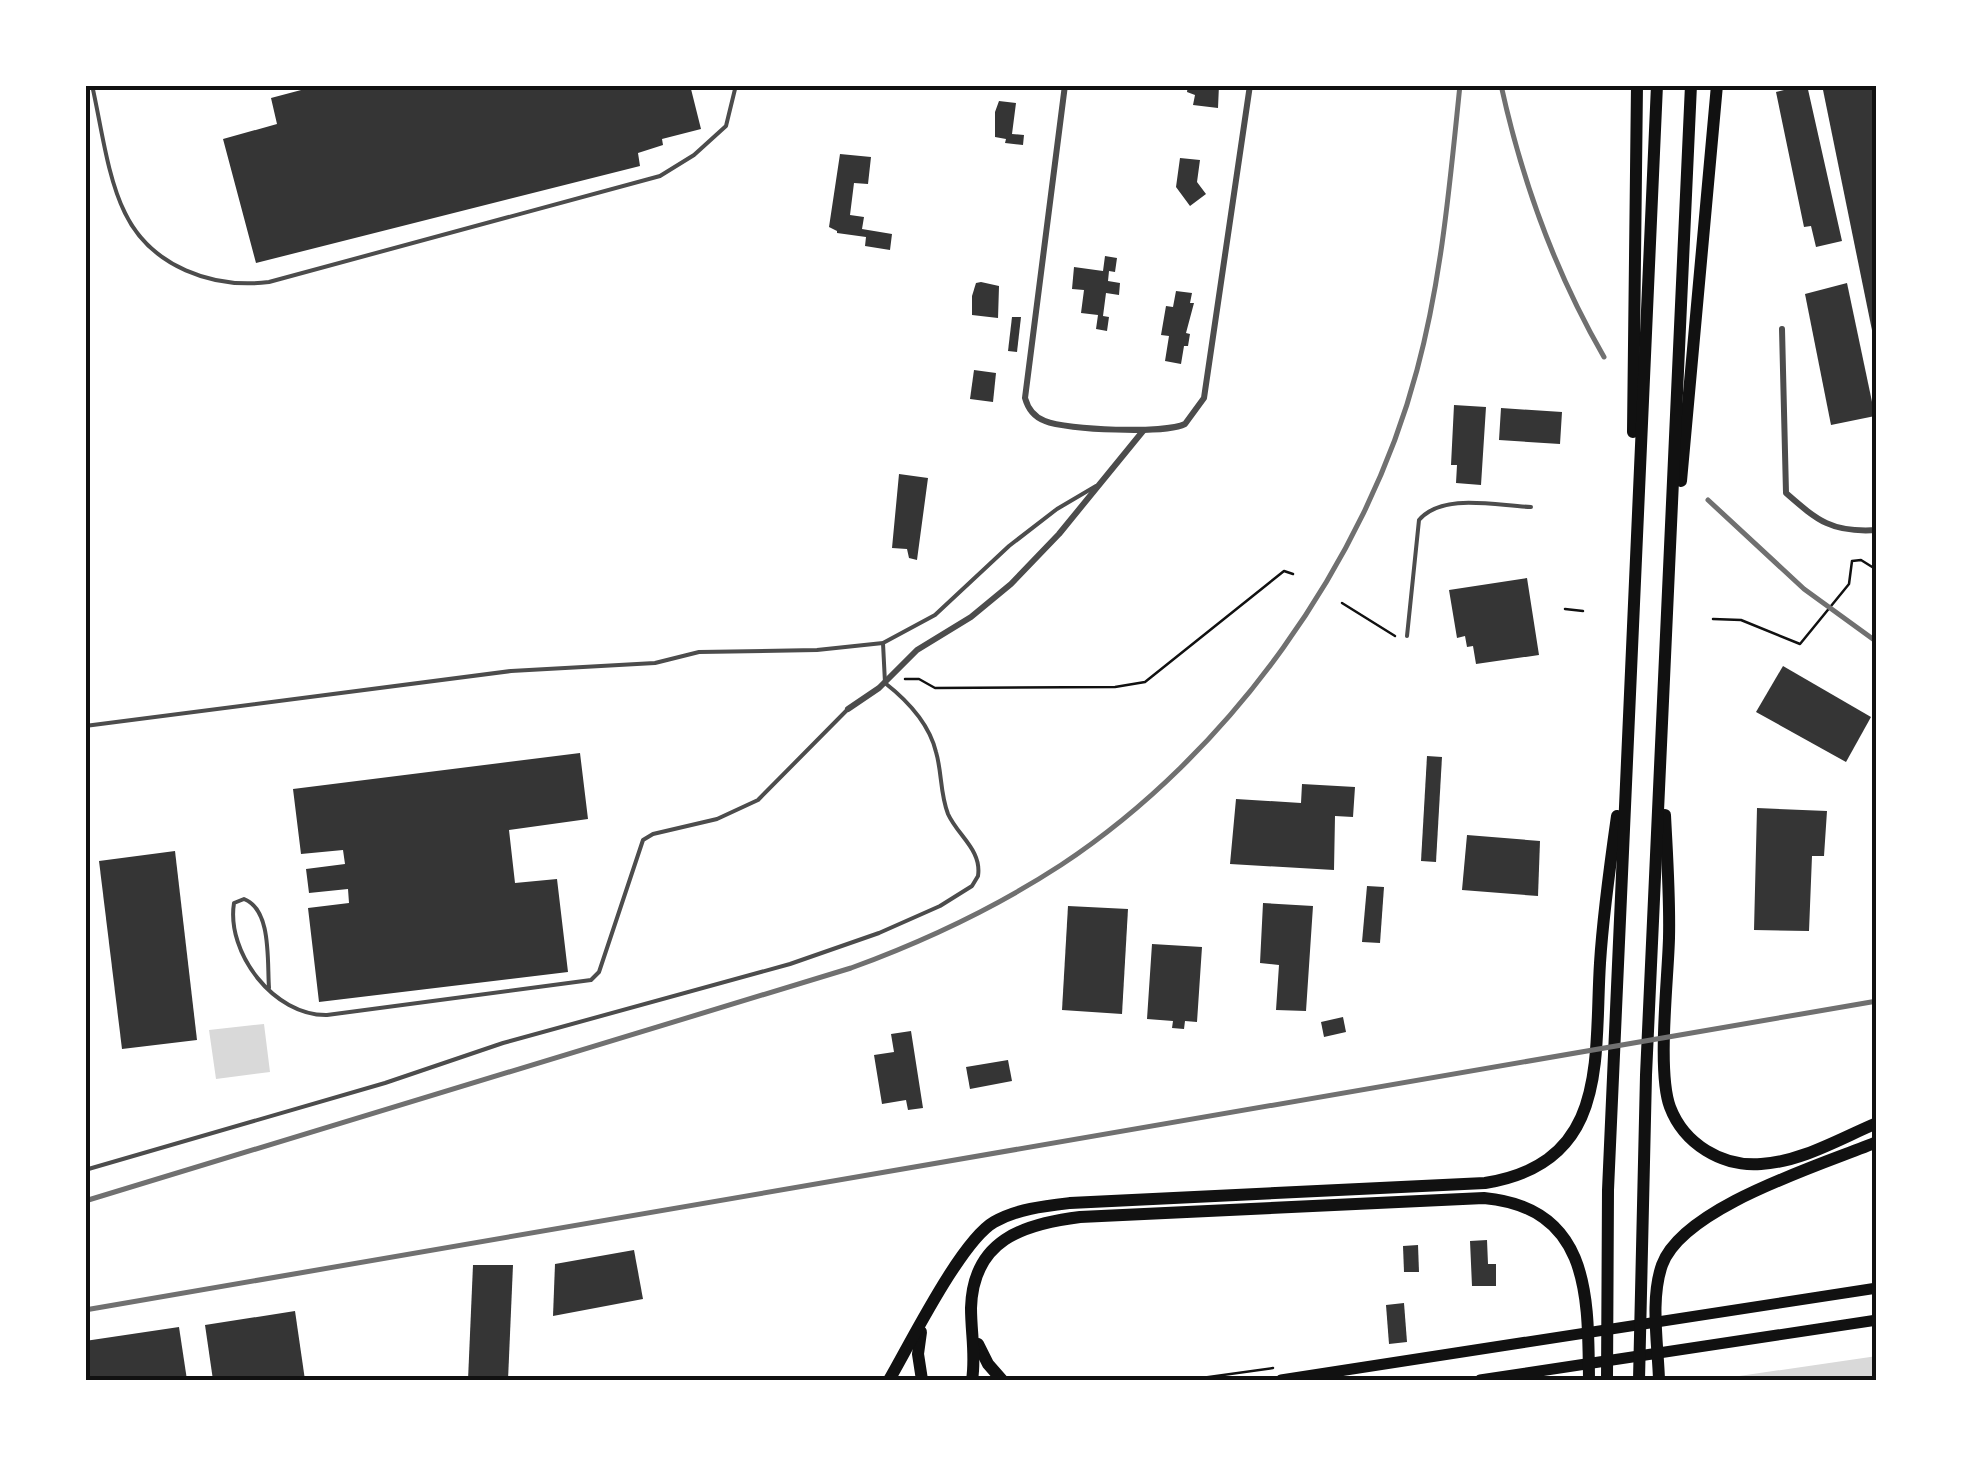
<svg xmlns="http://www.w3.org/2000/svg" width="1962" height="1465" viewBox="0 0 1962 1465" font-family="'Playfair Display',serif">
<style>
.water{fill:#d9d9d9}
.building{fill:#353535}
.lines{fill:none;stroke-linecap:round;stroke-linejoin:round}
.path{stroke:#111;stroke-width:2.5}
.service{stroke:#4c4c4c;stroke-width:4}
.minor{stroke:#4c4c4c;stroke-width:6}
.primary{stroke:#111;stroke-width:11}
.motorway{stroke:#111;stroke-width:12}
.rail{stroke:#707070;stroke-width:5}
.neatline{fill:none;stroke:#111;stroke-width:4}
</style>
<rect width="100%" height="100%" fill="#fff"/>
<g class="water">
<path d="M264 1024 270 1072 216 1079 209 1030Z"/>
<path d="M1877 1356V1380H1712Z"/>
</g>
<g class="building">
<path d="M320 85H690L701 129 662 139 663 145 638 153 640 166 256 263 223 139 277 124 271 98Z"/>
<path d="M1188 85H1219L1218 108 1193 105 1195 95 1187 92Z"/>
<path d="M1787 85H1807L1842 241 1816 247 1811 226 1804 227 1776 92 1788 89Z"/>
<path d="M1822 85H1877V345H1875Z"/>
<path d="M999 101 1016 103 1012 134 1024 135 1023 145 1005 143 1006 139 995 137V112Z"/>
<path d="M840 154 871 157 868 184 854 183 850 215 864 217 862 229 892 234 890 250 865 246 866 237 837 233V231L829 227Z"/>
<path d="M1180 158 1200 160 1197 182 1206 194 1190 206 1176 187Z"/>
<path d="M1105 256 1117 258 1115 272 1109 271 1108 281 1120 283 1119 295 1106 293 1103 316 1109 317 1107 331 1096 329 1098 315 1081 313 1084 290 1072 289 1074 267 1103 271Z"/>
<path d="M981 282 999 286 998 318 972 315V296L976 283Z"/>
<path d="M1847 283 1875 416 1831 425 1805 294Z"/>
<path d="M1176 291 1192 293 1190 303H1194L1186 333 1190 334 1188 346H1184L1181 364 1165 361 1169 336 1161 335 1166 306 1173 307Z"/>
<path d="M1012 317H1021L1017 352 1008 351Z"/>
<path d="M974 370 996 373 993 402 970 399Z"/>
<path d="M1454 405 1486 407 1481 485 1456 483 1457 465H1451Z"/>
<path d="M1501 408 1562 412 1560 444 1499 440Z"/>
<path d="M899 474 928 478 917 560 909 558 907 549 892 548Z"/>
<path d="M1527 578 1539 655 1476 664 1473 646 1467 647 1465 636 1457 638 1449 590Z"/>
<path d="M1783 666 1871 717 1846 762 1756 712Z"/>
<path d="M580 753 588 819 509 830 515 883 557 879 568 972 319 1002 308 908 349 903 348 889 309 893 306 869 345 864 343 850 301 854 293 789Z"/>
<path d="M1427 756 1442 757 1436 862 1421 861Z"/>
<path d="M1302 784 1355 787 1353 817 1335 816 1334 870 1230 864 1236 799 1301 803Z"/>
<path d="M1757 808 1827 811 1824 856H1812L1809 931 1754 930Z"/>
<path d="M1467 835 1540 841 1538 896 1462 890Z"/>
<path d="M175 851 197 1040 122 1049 99 861Z"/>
<path d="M1367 886 1384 887 1380 943 1362 942Z"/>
<path d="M1263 903 1313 906 1306 1011 1276 1010 1279 965 1260 963Z"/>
<path d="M1068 906 1128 909 1122 1014 1062 1010Z"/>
<path d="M1152 944 1202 947 1197 1022 1185 1021 1184 1029 1172 1028 1173 1021 1147 1019Z"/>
<path d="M1343 1017 1346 1032 1324 1037 1321 1022Z"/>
<path d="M911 1031 923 1108 908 1110 906 1100 882 1104 874 1055 894 1052 891 1034Z"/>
<path d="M1008 1060 1012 1081 970 1089 966 1067Z"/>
<path d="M1487 1240 1488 1264H1496V1286H1472L1470 1241Z"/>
<path d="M1418 1245 1419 1272H1404L1403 1246Z"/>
<path d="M634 1250 643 1299 553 1316 555 1264Z"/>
<path d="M473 1265H513L508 1380H468Z"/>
<path d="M1404 1303 1407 1342 1389 1344 1386 1305Z"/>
<path d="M295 1311 305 1380H213L205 1325Z"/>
<path d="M179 1327 187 1380H85V1341Z"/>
</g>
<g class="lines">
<g class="path">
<path d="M1342 603 1395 636"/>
<path d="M1565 609 1583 611"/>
<path d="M1713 619 1741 620 1800 644 1849 584 1852 561 1861 560 1877 570"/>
<path d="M905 679H919L935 688 1115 687 1145 682 1284 571 1293 574"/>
<path d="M1187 1380 1273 1368"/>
</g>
<g class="service">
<path d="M92 85C101 124 107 177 125 213 151 267 213 289 269 282L660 176 694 155 726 126 736 85"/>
<path d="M1407 636 1419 520C1443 492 1497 506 1531 507"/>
<path d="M85 726 511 671 655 663 699 652 817 650 883 643 935 615 1009 546 1057 509 1096 486"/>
<path d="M269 988C267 961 272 910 244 899L234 903C226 953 274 1016 327 1015L591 980 599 972 643 840 653 834 717 819 758 800 848 709"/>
<path d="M85 1170 385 1083 503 1043 790 964 879 933 940 906 972 886 978 876C982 850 958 836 948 814 940 794 942 772 936 752 929 723 908 701 885 683L883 643"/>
</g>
<g class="minor">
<path d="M1065 85 1025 398C1028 409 1034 417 1045 421 1066 430 1166 434 1185 424L1204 398 1250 85"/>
<path d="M1782 329 1786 493C1818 521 1832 533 1877 530"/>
<path d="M848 709 879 688 917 650 971 617 1011 584 1059 534 1143 431"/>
</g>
<g class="primary">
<path d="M1281 1380 1877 1288"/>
<path d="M1480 1380 1877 1320"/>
</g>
<g class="motorway">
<path d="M1633 432 1637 85"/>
<path d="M1681 481 1717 85"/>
<path d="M1665 815C1667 856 1670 897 1669 938 1668 979 1657 1072 1670 1107 1684 1144 1722 1167 1761 1164 1801 1162 1841 1138 1877 1123"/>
<path d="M921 1332 918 1354 922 1380"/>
<path d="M978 1344 988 1364 1002 1380"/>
<path d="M889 1380C910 1344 961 1241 994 1222 1017 1209 1044 1206 1070 1203L1485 1183C1610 1163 1594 1059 1600 963 1603 914 1610 865 1617 816"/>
<path d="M972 1380C976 1356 971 1333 971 1308 973 1240 1023 1224 1080 1217L1484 1198C1591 1208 1588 1297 1589 1380"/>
<path d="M1607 1380 1608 1190 1657 85"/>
<path d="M1639 1380 1646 1075 1691 85"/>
<path d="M1659 1380C1658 1345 1650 1299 1662 1265 1683 1207 1821 1165 1877 1142"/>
</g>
<g class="rail">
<path d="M1501 85C1522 181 1555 272 1604 357"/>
<path d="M1708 500 1804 589 1877 642"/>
<path d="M85 1201 851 968C925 941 995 908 1061 865 1229 754 1366 563 1417 370 1442 277 1450 181 1460 85"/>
<path d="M85 1310 1877 1001"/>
</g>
</g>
<rect width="1962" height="1465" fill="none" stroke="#ffffff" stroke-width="175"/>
<rect x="88" y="88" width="1786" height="1290" class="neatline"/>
</svg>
